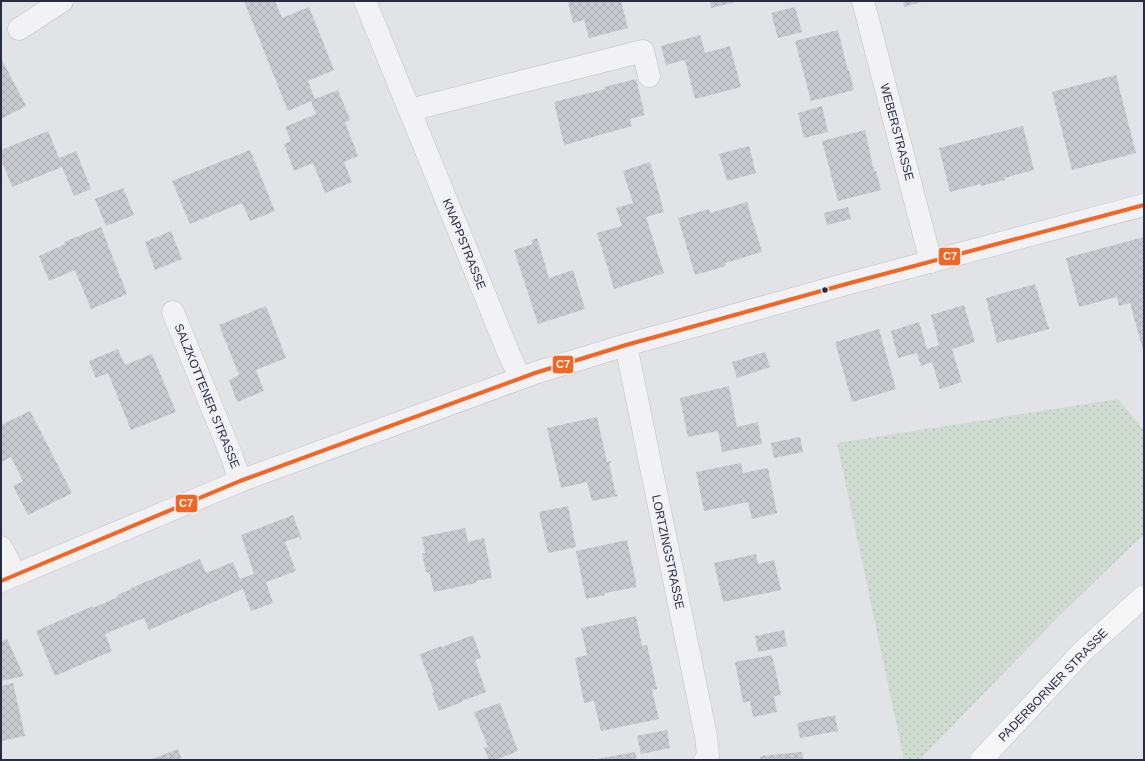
<svg xmlns="http://www.w3.org/2000/svg" width="1145" height="761" viewBox="0 0 1145 761" font-family="Arial,sans-serif">
<style>
.grass{fill:url(#grass-dots)}
.building{fill:url(#building-cross-hatch)}
.lines{fill:none;stroke-linecap:round;stroke-linejoin:round}
.minor-casing{stroke:#bfc0c5;stroke-width:23}
.major-casing{stroke:#bec0c5;stroke-width:23}
.minor{stroke:#f2f2f4;stroke-width:22}
.major{stroke:#f6f6f7;stroke-width:22}
.bus-1-casing{stroke:#eff1f7;stroke-width:7}
.bus-1{stroke:#f26522;stroke-width:4}
.bus-dot{fill:#272c42;stroke:#eff1f7;stroke-width:1.5}
.labels{text-anchor:middle;stroke-width:3;stroke-linejoin:round;paint-order:stroke}
.street-label{font-size:12px;fill:#272c42;stroke:#eff1f7}
.line-badge{stroke:#eff1f7;stroke-width:1.5}
.badge-label{font-size:11px;text-anchor:middle;font-weight:bold;fill:#fff}
</style>
<defs>
<pattern id="grass-dots" width="8" height="8" patternUnits="userSpaceOnUse"><rect width="8" height="8" fill="#d0dbd2"/><path d="M2 2h.1M6 6h.1" fill="none" stroke="#b3bcb6" stroke-width="1.8" stroke-linecap="round"/></pattern>
<pattern id="building-cross-hatch" width="8" height="8" patternUnits="userSpaceOnUse"><rect width="8" height="8" fill="#c9cacf"/><path d="M0 0l8 8M0 8l8-8" fill="none" stroke="#adaeb3"/></pattern>
</defs>
<rect width="100%" height="100%" fill="#e2e3e7"/>
<path class="grass" d="M1118 399 1144 430V534L1058 617 919 760H904L837 443Z"/>
<g class="building">
<path d="M244 1H275L282 18 309 7 334 70 308 81 315 99 338 90 350 120 345 122 358 156 344 162 352 182 325 193 313 163 294 171 284 144 291 141 285 127 316 114 311 101 288 111Z"/>
<path d="M570 1H621L628 28 589 38 584 20 573 23 568 2Z"/>
<path d="M710 1H735L736 2 711 8Z"/>
<path d="M903 1H924L904 7Z"/>
<path d="M795 7 802 32 778 38 771 13Z"/>
<path d="M838 30 848 71 849 70 854 90 811 101 795 41Z"/>
<path d="M700 35 705 53 730 46 741 87 695 99 685 60 666 65 661 46Z"/>
<path d="M2 60 26 106 1 119V61Z"/>
<path d="M1116 75 1136 153 1072 170 1052 92Z"/>
<path d="M636 79 645 115 630 119 632 126 564 145 554 102 605 89 604 87Z"/>
<path d="M822 106 828 132 804 138 798 113Z"/>
<path d="M1023 126 1034 170 1004 178 1005 180 981 186 980 184 950 192 939 148Z"/>
<path d="M865 130 874 171H876L881 190 838 201 822 141Z"/>
<path d="M48 131 59 158 76 151 91 189 74 196 62 167 12 187 1 159V150Z"/>
<path d="M749 146 756 173 727 181 719 154Z"/>
<path d="M250 150 275 211 250 221 242 203 190 224 172 181Z"/>
<path d="M650 162 664 212 646 217 664 273 614 289 597 233 622 226 616 208 633 203 623 171Z"/>
<path d="M123 188 134 215 106 226 95 199Z"/>
<path d="M747 202 762 252 725 263 726 266 695 275 678 218 709 209 710 213Z"/>
<path d="M848 207 851 219 827 225 824 213Z"/>
<path d="M101 227 127 294 91 309 75 270 49 281 39 256 65 244 64 242Z"/>
<path d="M171 231 182 259 155 270 145 242Z"/>
<path d="M1144 237V350H1143L1130 303 1119 306 1117 297 1079 307 1066 258Z"/>
<path d="M537 238 549 278 573 270 585 309 538 324 514 250 533 244 531 240Z"/>
<path d="M1035 284 1049 329 1010 340V339L997 343 986 298Z"/>
<path d="M964 305 975 342 952 349 962 382 940 389 932 362 921 366 917 353 898 358 891 331 919 322 927 349 939 345 931 315Z"/>
<path d="M266 306 286 358 256 370 264 391 237 402 229 380 239 375 219 325Z"/>
<path d="M879 329 896 389 852 402 835 342Z"/>
<path d="M118 349 125 365 152 354 176 412 131 430 108 373 96 378 89 361Z"/>
<path d="M765 352 770 367 737 378 732 362Z"/>
<path d="M729 386 737 427 758 422 762 444 722 452 718 431 688 437 680 398Z"/>
<path d="M30 411 72 493 28 515 13 486 23 481 11 457 1 462V425Z"/>
<path d="M597 417 607 462 611 461V463H609L616 495 618 494V496L592 501 587 482 561 488 547 428Z"/>
<path d="M800 437 803 452 774 458 771 443Z"/>
<path d="M741 463 743 473 768 468 777 513 752 519 748 502 704 511 696 472Z"/>
<path d="M568 506 576 547 548 553 539 512Z"/>
<path d="M293 515 302 540H301L299 537 285 542 296 571 266 582 273 603 251 611 243 589 149 630 144 618 105 634 112 651 55 676 36 631 93 606V608L118 597 117 595 132 589 131 588 200 559 206 573 233 562 240 579 254 574 241 535Z"/>
<path d="M465 528 468 542 484 538 492 578 476 581V583L434 592 429 572 426 573 422 553H425L422 537Z"/>
<path d="M627 540 637 587 605 593V595L586 599 576 551Z"/>
<path d="M756 554 758 564 774 560 781 590 723 602 714 563Z"/>
<path d="M636 616 642 646 647 645 657 689 652 690 659 719 601 731 594 701 584 703 575 658 587 655 581 628Z"/>
<path d="M784 630 787 646 758 652 755 636Z"/>
<path d="M473 635 481 658 475 660 486 692 462 701V702L439 711 432 693 434 692 420 655 418 656V655L441 646 442 647Z"/>
<path d="M7 639 24 676 1 681V641Z"/>
<path d="M772 655 781 695 774 696 777 712 753 717 750 701 743 703 735 662Z"/>
<path d="M13 683 25 736 1 741V686Z"/>
<path d="M500 703 518 751 495 760H489L484 748 488 747 474 712Z"/>
<path d="M835 715 838 731 800 738 797 723Z"/>
<path d="M667 730 670 748 641 754 637 736Z"/>
<path d="M178 749 182 760H149Z"/>
<path d="M635 752 637 760H596V759Z"/>
<path d="M802 752 803 760H760V756Z"/>
</g>
<g class="lines">
<g class="minor-casing">
<g id="minor">
<path d="M365 1 509 354 520 378"/>
<path d="M863 1 931 262"/>
<path d="M19 29 62 1"/>
<path d="M410 110 643 51 649 76"/>
<path d="M173 312 232 457 240 481"/>
<path d="M626 345 706 736 708 755 705 760"/>
<path d="M1 547 16 575"/>
<path d="M1 581 240 481 535 373 626 345 850 283 1144 205"/>
</g>
</g>
<g class="major-casing">
<path id="major" d="M981 760 1083 651 1144 596"/>
</g>
<use href="#minor" class="minor"/>
<use href="#major" class="major"/>
<g class="bus-1-casing">
<path id="bus-1" d="M1 581 240 481 535 373 626 345 850 283 1144 205"/>
</g>
<use href="#bus-1" class="bus-1"/>
</g>
<circle class="bus-dot" cx="825" cy="290" r="3.5"/>
<g class="labels">
<g class="street-label">
<text transform="translate(897 132) rotate(75)" y="4">WEBERSTRASSE</text>
<text transform="translate(464 244) rotate(68)" y="4">KNAPPSTRASSE</text>
<text transform="translate(207 396) rotate(68)" y="4">SALZKOTTENER STRASSE</text>
<text transform="translate(668 552) rotate(78)" y="4">LORTZINGSTRASSE</text>
<text transform="translate(1053 685) rotate(-46)" y="4">PADERBORNER STRASSE</text>
</g>
</g>
<g class="line-badge">
<rect x="938" y="247" width="23" height="19" rx="4" fill="#f26522"/>
<rect x="552" y="355" width="22" height="19" rx="4" fill="#f26522"/>
<rect x="175" y="494" width="23" height="19" rx="4" fill="#f26522"/>
</g>
<g class="badge-label">
<text x="950" y="260">C7</text>
<text x="563" y="368">C7</text>
<text x="186" y="507">C7</text>
</g>
<rect width="1145" height="761" fill="none" stroke="#272c42" stroke-width="4"/>
</svg>
